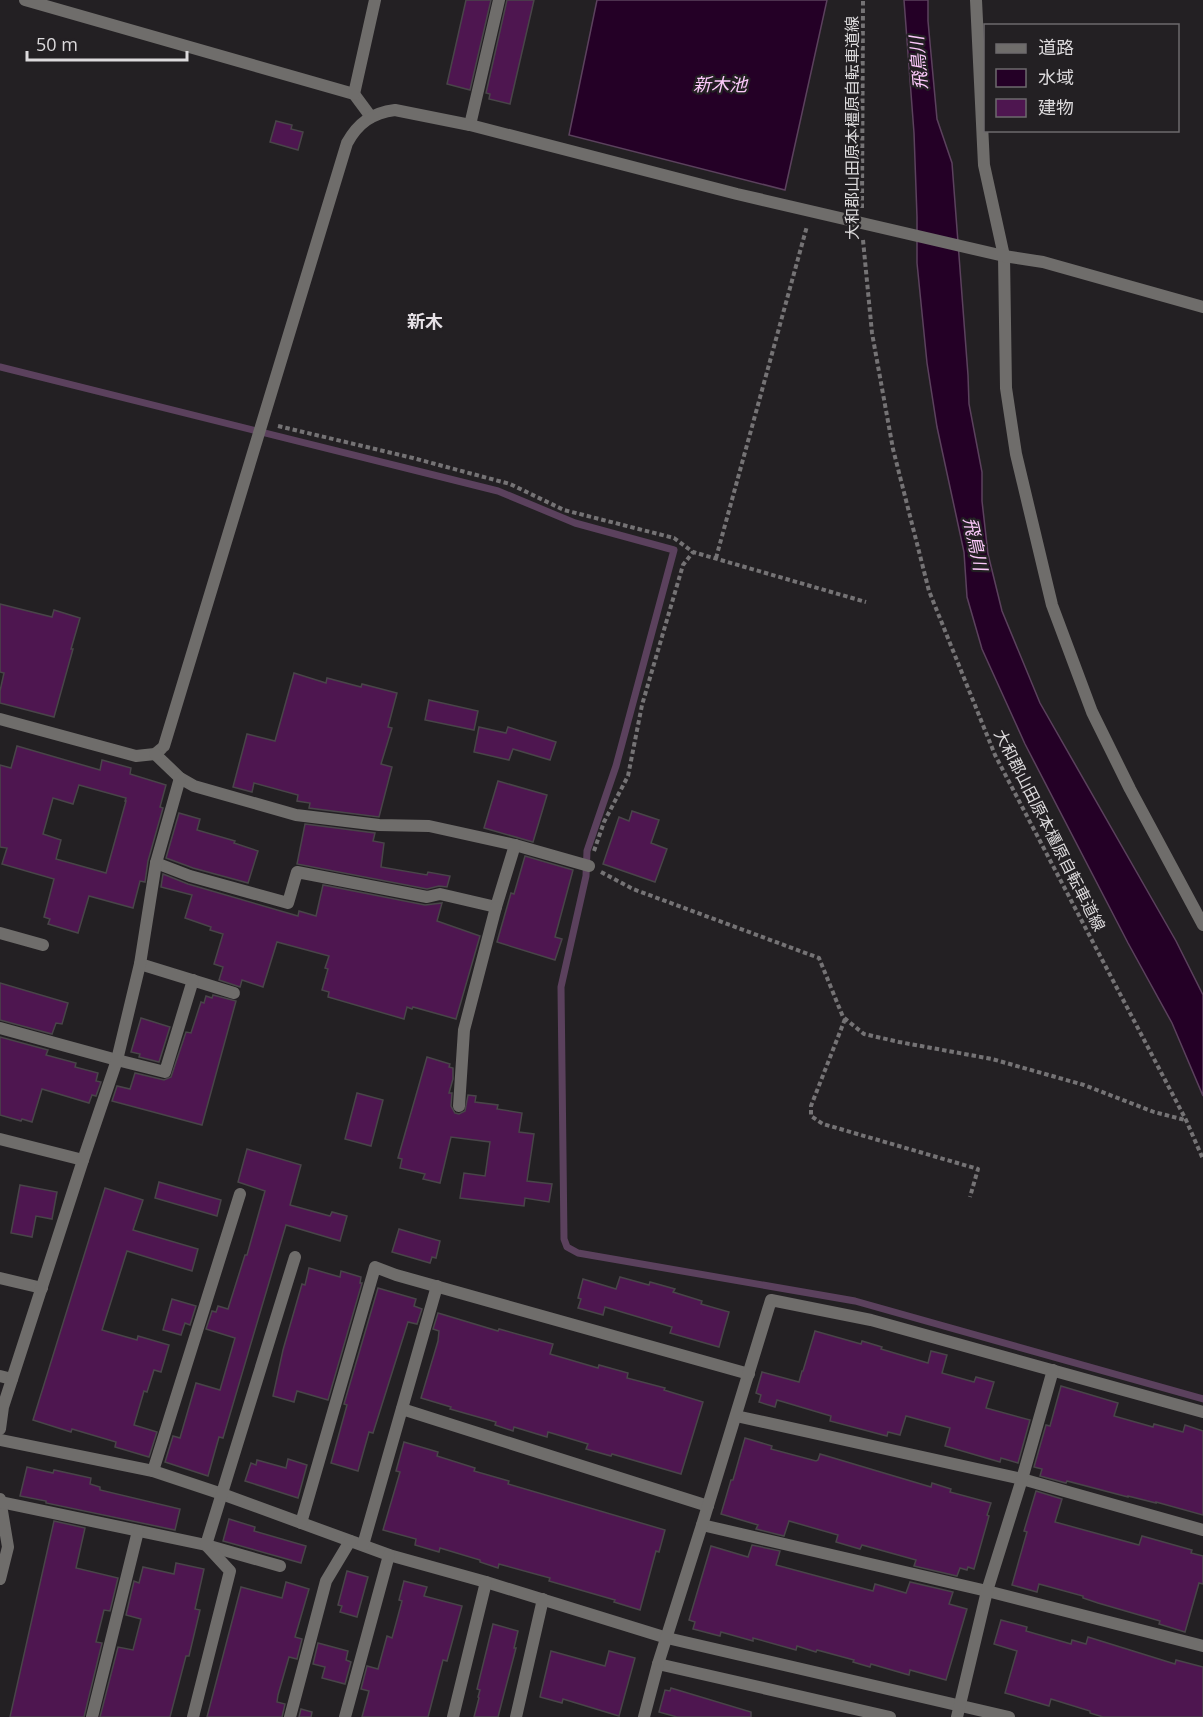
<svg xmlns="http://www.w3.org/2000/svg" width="1203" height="1717" viewBox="0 0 1203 1717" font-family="'Open Sans','Noto Sans JP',sans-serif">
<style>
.water{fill:#240026;stroke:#5b415d;stroke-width:1.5}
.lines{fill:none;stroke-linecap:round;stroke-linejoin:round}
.stream{stroke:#5b415d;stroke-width:7}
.building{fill:#4e1650;stroke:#494549;stroke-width:1.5;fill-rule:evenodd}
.path{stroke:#757375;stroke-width:4;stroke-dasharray:4.5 3;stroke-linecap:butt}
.minor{stroke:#6f6d6b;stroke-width:12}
.tertiary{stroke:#6f6d6b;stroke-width:12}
.labels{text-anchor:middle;stroke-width:4.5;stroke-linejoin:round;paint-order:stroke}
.street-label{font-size:16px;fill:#dcdadc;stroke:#232023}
.water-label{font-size:18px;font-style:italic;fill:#fcc9fb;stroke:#232023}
.neighbourhood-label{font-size:18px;font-weight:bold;fill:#e6e1e6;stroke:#232023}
</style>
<rect width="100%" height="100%" fill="#232023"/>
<g class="water">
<path d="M597 0H827L785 190 569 135Z"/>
<path d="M904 0H928V21L937 119 952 163 968 375 969 404 982 472V501L988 554 1002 611 1040 703 1176 941 1203 995V1096L1172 1023 1128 943 1025 744 982 649 967 597 964 552 937 427 927 363 917 263V217L914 133Z"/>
</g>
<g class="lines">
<path class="stream" d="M0 367 498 491 575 523 674 550 616 766 587 851 586 876 561 987 564 1239 567 1247 578 1253 855 1301 1203 1399"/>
</g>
<g class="building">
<path d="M466 0H491L470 90 447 84Z"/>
<path d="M507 0H534L510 104 489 99 490 94 486 93Z"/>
<path d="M276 121 292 125 291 129 303 132 298 150 270 142Z"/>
<path d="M0 604 52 617 54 610 80 618 71 649H73L54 717 0 703V691L4 673 0 672Z"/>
<path d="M294 673 326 683 327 678 361 687 362 684 397 693 388 727 392 728 381 764 392 767 379 817 309 808 310 803 297 801 298 795 254 783 252 792 233 787 247 734 275 741Z"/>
<path d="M429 700 478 711 474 730 425 720Z"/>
<path d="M479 727 506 733 508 727 556 742 550 760 513 749 509 760 474 752Z"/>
<path d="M17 746 100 770 102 760 131 768 130 774 166 785 160 807 163 808 148 861 145 882 140 881 133 908 89 896 78 933 48 924 50 919 44 917 54 879 2 864 7 848 0 847V765L11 768ZM79 785 126 798 125 801H126L106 873 56 859 61 840 43 834 53 798 73 804Z"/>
<path d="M498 781 547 795 533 842 484 828Z"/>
<path d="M632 811 659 820 651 843 667 849 655 882 603 864 619 817 629 821Z"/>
<path d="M179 813 200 819 197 830 235 841 234 843 258 851 248 883 193 868 166 858Z"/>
<path d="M305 824 375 833 373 841 384 843 381 867 427 875 428 872 450 876 447 887 439 886 427 889 297 864Z"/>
<path d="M525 856 573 870 555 937 562 939 555 960 497 942 511 893 514 894Z"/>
<path d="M163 874 188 884 298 916 299 911 316 916 323 885 425 905 442 903 437 921 480 936 456 1019 413 1007 412 1009 407 1007 404 1019 328 997 329 992 322 990 328 969 325 968 329 956 277 942 263 987 242 980 240 987 219 980 223 967 214 964 223 934 210 930 211 927 185 918 192 895 161 887Z"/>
<path d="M0 983 68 1003 62 1024 56 1023 52 1034 0 1020Z"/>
<path d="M213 995 236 1001 202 1125 112 1101 117 1086 130 1089 135 1073 164 1080 171 1077 186 1032 191 1033 201 1002 204 1003 206 996 212 998Z"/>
<path d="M141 1018 170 1027 159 1062 139 1057 140 1054 131 1052Z"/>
<path d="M0 1037 48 1050 46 1055 76 1063 75 1067 98 1073 96 1081 101 1082 96 1096 92 1095 89 1103 42 1089 32 1122 22 1119 21 1121 0 1115Z"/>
<path d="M427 1057 450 1064 449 1067 453 1068V1079L449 1093H452L451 1106 455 1113 459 1114 465 1111 468 1095 476 1096 475 1102 498 1105 497 1109 522 1113 519 1132 534 1134 527 1181 552 1184 549 1202 525 1198 524 1206 460 1198 464 1173 485 1176 490 1142 451 1137 440 1183 423 1179 425 1174 400 1168 402 1159 398 1158Z"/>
<path d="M357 1093 383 1100 371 1146 345 1139Z"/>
<path d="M247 1149 301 1165 290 1205 330 1216 332 1212 347 1216 340 1241 286 1225 223 1438 219 1437 208 1476 165 1462 173 1436 180 1438 196 1383 220 1390 235 1338 206 1329 212 1311 216 1312 218 1306 228 1309 245 1255H247L265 1191 238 1182Z"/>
<path d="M159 1182 221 1200 217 1216 155 1198Z"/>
<path d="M20 1185 57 1192 52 1219 36 1216 32 1237 11 1233Z"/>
<path d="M105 1188 143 1200 133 1230 198 1249 192 1271 127 1251 102 1330 137 1340 138 1336 169 1345 161 1372 154 1370 147 1392 144 1391 134 1425 157 1432 149 1457 115 1447 116 1442 72 1429 71 1432 33 1420Z"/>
<path d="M399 1229 440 1241 436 1258 432 1257 430 1263 392 1252Z"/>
<path d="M309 1268 340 1277 341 1271 361 1277 360 1283H362L328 1400 297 1391 294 1402 273 1396 283 1350 302 1284 305 1285Z"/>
<path d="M620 1277 649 1285 650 1282 675 1289 673 1292 702 1301 701 1304 729 1312 719 1347 670 1333 672 1327 605 1307 603 1315 578 1308 581 1299 578 1298 583 1279 616 1289Z"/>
<path d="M378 1288 416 1299 414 1306 422 1309 417 1324 408 1322 373 1433 369 1432 358 1471 331 1463 347 1405 344 1404Z"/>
<path d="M172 1299 196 1306 190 1325 185 1323 181 1335 163 1330Z"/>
<path d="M438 1313 498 1331 499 1329 553 1344 550 1354 598 1368 599 1365 628 1373 627 1378 665 1388 664 1390 703 1402 681 1474 612 1454 611 1456 586 1449 588 1444 548 1432 547 1437 514 1427 513 1431 495 1425 496 1422 450 1409 451 1407 421 1398 438 1341 439 1331 433 1329Z"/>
<path d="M815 1331 861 1344 862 1341 882 1347 881 1349 928 1363 931 1351 947 1355 942 1373 974 1382 976 1377 994 1382 986 1408 1030 1420 1018 1463 1001 1458 1000 1462 945 1446 950 1428 906 1416 900 1435 888 1432 887 1436 830 1421 831 1416 777 1400 775 1407 759 1402 761 1395 756 1393 762 1372 799 1382 802 1371H803Z"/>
<path d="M1061 1386 1118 1403 1114 1416 1153 1427 1154 1424 1183 1432 1185 1425 1203 1431V1515L1156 1502V1503L1128 1496V1497L1067 1481 1066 1483 1040 1476 1042 1469 1034 1467 1046 1425 1050 1426Z"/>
<path d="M745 1438 772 1446 771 1449 816 1461 818 1460 820 1454 931 1487 932 1483 951 1489 950 1492 991 1503 987 1515 989 1516 974 1569 968 1567 967 1570 960 1568 957 1576 914 1566 916 1560 862 1545 860 1549 836 1542 838 1535 789 1521 784 1536 756 1529 758 1525 721 1514 731 1480H733Z"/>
<path d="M404 1442 438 1452 437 1456 475 1468 474 1471 509 1481 508 1484 665 1530 659 1552 656 1551 640 1610 614 1602 615 1600 549 1581 550 1578 499 1564 498 1568 480 1562V1560L440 1548 439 1552 415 1545 416 1539 383 1530 400 1472 396 1471Z"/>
<path d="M288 1459 307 1465 298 1498 245 1481 251 1463 256 1465 257 1460 286 1468Z"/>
<path d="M27 1467 53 1473 54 1470 91 1478 90 1484 100 1487V1490L180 1509 175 1530 46 1503V1501L20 1496Z"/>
<path d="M1036 1491 1062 1499 1055 1522 1139 1545 1142 1536 1192 1550 1191 1553 1203 1556V1584L1199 1583 1185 1632 1159 1624 1160 1621 1098 1603 1083 1598V1596L1039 1584 1037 1592 1012 1585 1027 1532 1024 1531Z"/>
<path d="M229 1519 255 1527 254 1531 306 1546 301 1563 223 1541Z"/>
<path d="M54 1521 85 1528 76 1568 118 1578 110 1611 104 1610 96 1642 102 1643 84 1717H10Z"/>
<path d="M752 1545 780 1551 776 1565 873 1591 875 1584 906 1593 910 1582 953 1592 949 1604 967 1609 946 1680 910 1670 909 1675 871 1664 870 1667 853 1662 854 1660 817 1650 816 1652 797 1646 796 1650 753 1638V1641L721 1632 720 1636 693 1629 695 1622 689 1620 711 1546 748 1557Z"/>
<path d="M176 1563 204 1569 195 1609 200 1610 189 1656H186L170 1717H100L118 1647 133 1650 141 1619 126 1615 134 1581 139 1583 143 1567 174 1574Z"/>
<path d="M347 1571 368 1577 357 1617 340 1612 342 1606 338 1605Z"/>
<path d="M404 1581 427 1587 424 1596 462 1606 447 1661 443 1660 428 1717H362L369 1691 361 1689 367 1666 378 1669 387 1636 392 1638 402 1601 399 1600Z"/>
<path d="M286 1582 309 1589 295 1637 302 1639 297 1659 289 1657 278 1695 277 1702 285 1704 282 1717H207L241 1587 282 1598Z"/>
<path d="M1001 1620 1027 1627 1026 1631 1071 1644 1072 1640 1086 1644 1088 1637 1175 1664 1176 1660 1203 1667V1717H1103L1090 1713V1711L1051 1699 1049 1706 1005 1693 1017 1651 994 1644Z"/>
<path d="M493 1624 518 1631 514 1648H516L498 1717H474L479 1698 478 1697 480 1690 477 1689Z"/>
<path d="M318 1643 348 1651 346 1660 351 1662 345 1684 322 1678 325 1667 313 1664Z"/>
<path d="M551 1651 605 1666 609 1651 635 1658 619 1716 563 1699 562 1703 540 1697Z"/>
<path d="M671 1688 751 1712V1717H677L659 1712 665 1690 670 1691Z"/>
<path d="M301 1709 312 1712 311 1717H299Z"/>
</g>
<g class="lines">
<g class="path">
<path d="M862 208 863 0"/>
<path d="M863 240 872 333 893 449 929 591 995 755 1186 1120 1203 1159"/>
<path d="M278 426 413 458 510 484 564 510 674 538 693 552 866 602"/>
<path d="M716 558 807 226"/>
<path d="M594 851 604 822 628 776 642 705 683 565 693 552"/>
<path d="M601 872 633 889 819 958 843 1017 864 1034 899 1042 992 1059 1084 1085 1154 1112 1185 1120"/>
<path d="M845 1019 811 1106V1116L823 1124 978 1169 970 1197"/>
</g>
<g class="minor">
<path d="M25 0 354 94 371 117"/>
<path d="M976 0 984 165 1004 256 1006 388 1016 454 1052 605 1092 712 1130 789 1203 925"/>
<path d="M354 94 375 0"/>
<path d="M470 125 499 0"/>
<path d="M0 719 136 756 155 754 161 749"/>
<path d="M155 754 180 778 194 786 296 815 379 825 429 826 515 845 589 866"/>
<path d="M156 863 190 876 288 903 297 872 427 897 440 894 496 907 515 845"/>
<path d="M0 933 43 945"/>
<path d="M140 964 234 993"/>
<path d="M0 1028 117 1060 165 1072 193 980"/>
<path d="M459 1106 464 1030 496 907"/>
<path d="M0 1139 83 1160"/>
<path d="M0 1278 42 1288"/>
<path d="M0 1376 12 1379"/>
<path d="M402 1409 708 1506"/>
<path d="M736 1416 1022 1479 1203 1530"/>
<path d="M0 1429 3 1407 83 1160 117 1060 140 964 156 863 180 778"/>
<path d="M0 1440 153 1471 222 1494 389 1555 486 1582 667 1638 1009 1717"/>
<path d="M153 1471 240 1194"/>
<path d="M0 1499 8 1547 0 1579"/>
<path d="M1 1502 206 1545 280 1566"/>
<path d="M301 1523 375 1267 396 1275 749 1374"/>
<path d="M702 1525 987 1591 1203 1646"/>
<path d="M363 1545 437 1286"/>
<path d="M658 1664 890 1717"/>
<path d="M92 1717 138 1531"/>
<path d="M193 1717 230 1571 206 1545 295 1257"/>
<path d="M290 1717 326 1581 350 1541"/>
<path d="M345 1717 389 1555"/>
<path d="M453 1717 486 1582"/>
<path d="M516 1717 543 1599"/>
<path d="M644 1717 658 1664 702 1525 771 1300 871 1320 1203 1412"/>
<path d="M957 1717 987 1591 1022 1479 1053 1370"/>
</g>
<path class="tertiary" d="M164 746 347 143C358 123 372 113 395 110L470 125 737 194 1004 256 1043 262 1203 307"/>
</g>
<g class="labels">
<g class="street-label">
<text transform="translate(852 128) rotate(-90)" y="6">大和郡山田原本橿原自転車道線</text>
<text transform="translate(1050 830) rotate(63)" y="6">大和郡山田原本橿原自転車道線</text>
</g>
<g class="water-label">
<text transform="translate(919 63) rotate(-95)" y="6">飛鳥川</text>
<text x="720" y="91">新木池</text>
<text transform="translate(975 544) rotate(78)" y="6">飛鳥川</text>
</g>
<g class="neighbourhood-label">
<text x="425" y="328">新木</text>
</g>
</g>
<rect x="984" y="24" width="195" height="108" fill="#232023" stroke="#6d6a6d" stroke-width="1.5"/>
<rect x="996" y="44" width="30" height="9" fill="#6f6d6b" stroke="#6d6a6d" stroke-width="1.5"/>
<text x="1038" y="54" font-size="18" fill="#dcdadc">道路</text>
<rect x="996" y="69" width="30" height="18" fill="#240026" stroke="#6d6a6d" stroke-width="1.5"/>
<text x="1038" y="84" font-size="18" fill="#dcdadc">水域</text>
<rect x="996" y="99" width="30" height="18" fill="#4e1650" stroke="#6d6a6d" stroke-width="1.5"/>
<text x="1038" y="114" font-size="18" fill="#dcdadc">建物</text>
<path d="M27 51v9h160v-9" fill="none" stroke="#dcdadc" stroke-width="3"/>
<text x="36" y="51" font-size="18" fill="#dcdadc" stroke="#232023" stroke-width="4.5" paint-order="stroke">50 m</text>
</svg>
